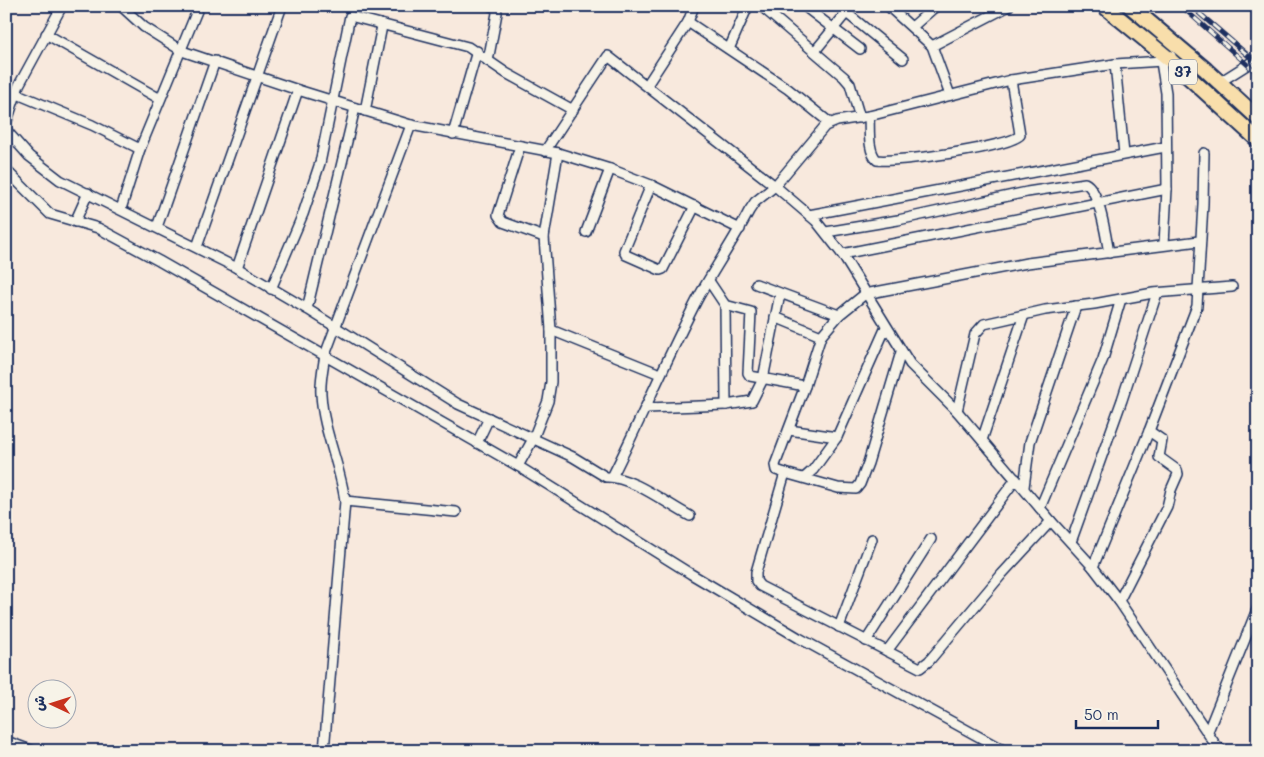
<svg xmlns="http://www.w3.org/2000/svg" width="1264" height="757" viewBox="0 0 1264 757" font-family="Mali,'Playpen Sans Arabic',sans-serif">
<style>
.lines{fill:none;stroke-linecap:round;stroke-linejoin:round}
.minor-casing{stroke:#1b2f5e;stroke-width:12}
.trunk-casing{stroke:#1b2f5e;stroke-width:18}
.minor{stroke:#f7f3e8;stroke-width:9}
.trunk{stroke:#f8deab;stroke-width:14}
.rail-casing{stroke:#1b2f5e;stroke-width:5}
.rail{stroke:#f7f3e8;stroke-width:3;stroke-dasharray:9;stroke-linecap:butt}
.labels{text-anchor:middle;stroke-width:4.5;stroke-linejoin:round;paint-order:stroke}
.shield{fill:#f7f3e8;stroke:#5d6a87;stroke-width:1}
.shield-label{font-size:15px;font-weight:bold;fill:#1b2f5e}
</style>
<rect width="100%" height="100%" fill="#f8e9dd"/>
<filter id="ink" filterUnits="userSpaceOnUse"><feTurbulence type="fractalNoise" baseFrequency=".02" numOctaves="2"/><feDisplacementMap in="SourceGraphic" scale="10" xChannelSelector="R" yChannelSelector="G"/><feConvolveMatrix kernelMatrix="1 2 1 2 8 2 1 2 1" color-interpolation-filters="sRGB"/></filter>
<g filter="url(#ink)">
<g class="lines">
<g class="minor-casing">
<g id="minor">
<path d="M121 6 144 27 182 51 298 90 411 125 558 153 610 169 651 185 740 229"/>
<path d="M761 6 844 77 850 84 860 118"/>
<path d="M804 6 860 49"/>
<path d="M838 6 903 59"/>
<path d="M888 6 932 46 950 95"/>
<path d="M688 22 788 89 830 123"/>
<path d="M912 27 936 6"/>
<path d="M46 34 160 99"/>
<path d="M932 46 1009 6"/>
<path d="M729 49 748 6"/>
<path d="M815 51 852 6"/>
<path d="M488 61 497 13 496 8 491 6"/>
<path d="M1161 62 1166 93 1167 189 1164 244"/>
<path d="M1115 64 1124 154"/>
<path d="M1220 82 1258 58"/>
<path d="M647 85 688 22 694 6"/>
<path d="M15 93 92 125 140 149"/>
<path d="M365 111 382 26"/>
<path d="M869 116C870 128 867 151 877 160 894 163 1012 147 1020 135L1019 128 1011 80"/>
<path d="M6 124 19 85 62 6"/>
<path d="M6 130 29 156 60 180 237 268 307 309 458 404 573 457 606 477C631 476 667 504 690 516"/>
<path d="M453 134 477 51"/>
<path d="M520 146 498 215 503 222 544 237"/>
<path d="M545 151 608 56 775 186 816 221 842 254 910 364 957 411 1051 521 1093 567 1119 601 1167 507 1171 490 1178 474 1177 470 1159 457 1162 440 1149 431"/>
<path d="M6 170 50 214 98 228 159 261 518 466 691 574 799 638 1005 751"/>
<path d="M651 185 624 251 626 255 660 270 663 269 695 206"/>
<path d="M121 209 140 149 199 6"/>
<path d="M809 215 1165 147"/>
<path d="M75 222 88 193"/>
<path d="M157 227 215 61"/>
<path d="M586 232 610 169"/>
<path d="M826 232 898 220 1027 192 1085 183C1100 190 1106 238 1109 253"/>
<path d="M197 247 282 6"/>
<path d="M842 254 1167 189"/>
<path d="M237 268 298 90"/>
<path d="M709 281 725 305 726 405"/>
<path d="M756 284 839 315"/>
<path d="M271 289 303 214 320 163 350 16 468 47 506 73 573 110"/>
<path d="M725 305 751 312 748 373 750 376 805 386"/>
<path d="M307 309 355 108"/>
<path d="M775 317 821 336"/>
<path d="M551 330 660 374"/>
<path d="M647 408 726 405 752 401 763 379 780 294"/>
<path d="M957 411 975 334 984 324 1045 310 1094 304 1153 293 1232 287"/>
<path d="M789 430 837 437 886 327"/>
<path d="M982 440 1024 315"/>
<path d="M477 443 489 418"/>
<path d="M518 466 533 439 548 401 551 382V330L544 237 558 153"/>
<path d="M785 473 838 488 856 489 860 484 868 463 901 352"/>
<path d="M613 475C642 417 667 358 697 300 713 270 733 242 749 211L755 202 775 186 825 126 837 121 869 116 1011 80 1115 64 1163 61 1171 56"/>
<path d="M804 478 813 470 837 437"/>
<path d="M1024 487 1030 442 1076 306"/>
<path d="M345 501 456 512"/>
<path d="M1040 508 1103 359 1121 299"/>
<path d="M1051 521 1002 574 929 661 920 668 760 586 756 581V572L785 473 776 470 775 465 805 386 821 336 839 315 865 294 1027 263 1199 241"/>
<path d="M1071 542 1122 400 1157 293"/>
<path d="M1093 567 1149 431 1197 306 1203 204 1204 153"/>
<path d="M1119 601 1215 744 1223 751"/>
<path d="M839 627 872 539"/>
<path d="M866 641 931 539"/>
<path d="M887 651 1016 479"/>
<path d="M1208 731 1258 607"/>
<path d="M6 741 33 751"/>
<path d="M324 751 345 501C340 464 323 431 321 394 320 382 323 368 325 355L411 125"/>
</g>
</g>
<g class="trunk-casing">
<g id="trunk">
<path d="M1104 6 1169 59 1258 140"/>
<path d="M1130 6 1206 70 1258 118"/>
</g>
</g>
<use href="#minor" class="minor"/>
<use href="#trunk" class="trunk"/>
<g class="rail-casing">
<g id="rail">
<path d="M1181 6 1258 74"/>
<path d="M1199 13 1258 64"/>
</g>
</g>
<use href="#rail" class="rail"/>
</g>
</g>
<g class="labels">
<rect class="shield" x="1169" y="59.5" width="28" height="25" rx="4"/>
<g class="shield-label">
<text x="1183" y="77">37</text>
</g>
</g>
<rect width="1264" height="757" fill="none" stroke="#f7f3e8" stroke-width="25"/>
<rect x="12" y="12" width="1239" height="732" fill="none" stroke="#1b2f5e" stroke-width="2" filter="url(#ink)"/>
<g transform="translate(52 704) rotate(274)"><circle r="24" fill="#f7f3e8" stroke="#9fa5b1"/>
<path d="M0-4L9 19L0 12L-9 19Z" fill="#c8321e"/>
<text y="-8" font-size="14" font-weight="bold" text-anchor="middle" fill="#1b2f5e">ش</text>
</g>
<path d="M1076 720v8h82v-8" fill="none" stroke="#1b2f5e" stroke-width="2.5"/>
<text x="1084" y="720" font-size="15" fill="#1b2f5e" stroke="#f7f3e8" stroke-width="4" paint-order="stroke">50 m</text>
</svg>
